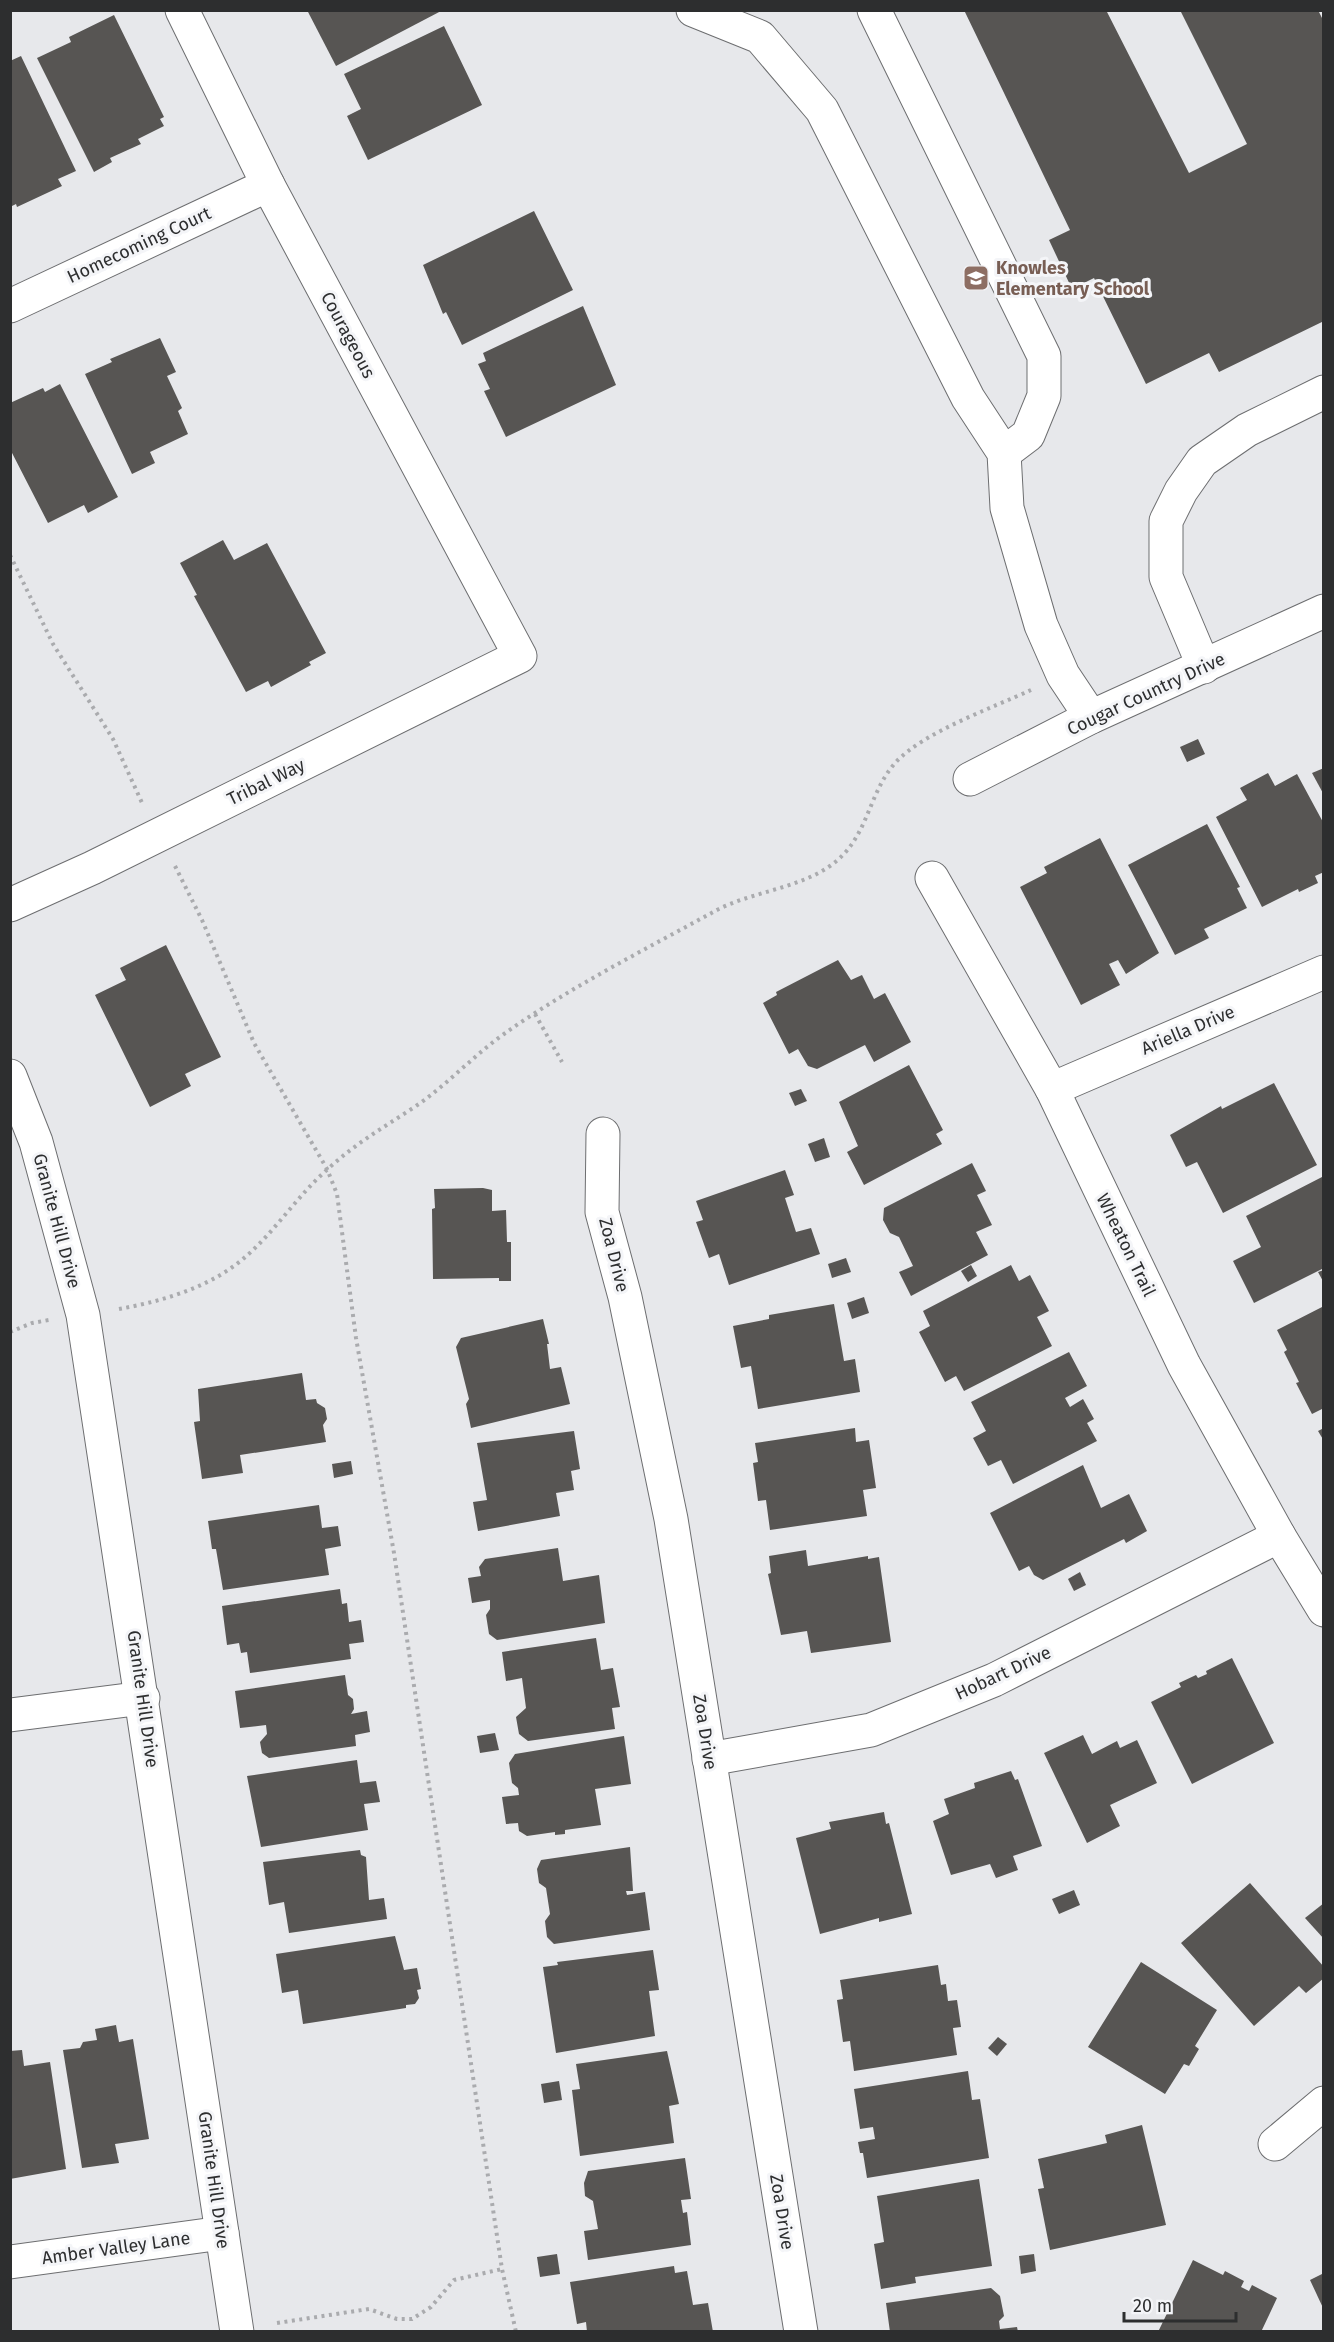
<svg xmlns="http://www.w3.org/2000/svg" width="1334" height="2342" viewBox="0 0 1334 2342" font-family="'Fira Sans',sans-serif">
<style>
.building{fill:#575553}
.lines{fill:none;stroke-linecap:round;stroke-linejoin:round}
.minor-casing{stroke:#6d6e70;stroke-width:35}
.path{stroke:#aaabae;stroke-width:4;stroke-dasharray:3 4.5;stroke-linecap:butt}
.minor{stroke:#fff;stroke-width:33}
.labels{text-anchor:middle;stroke-width:6;stroke-linejoin:round;paint-order:stroke}
.street-label{font-size:18px;fill:#2d2e2f;stroke:#f4f5f8}
.education-label{font-size:18px;font-weight:bold;fill:#785e54;stroke:#f4f5f8;text-anchor:start}
</style>
<rect width="100%" height="100%" fill="#e7e8eb"/>
<g class="building">
<path d="M307 10H443L336 66Z"/>
<path d="M964 10H1106L1189 173 1247 144 1180 10H1318L1324 22V321L1219 372 1209 353 1146 384 1094 278 1072 289 1049 240 1070 230Z"/>
<path d="M114 15 164 117 160 119 164 126 138 139 141 144 110 158 112 162 94 172 37 58 71 42 69 37Z"/>
<path d="M444 26 482 105 368 160 347 116 361 109 344 74Z"/>
<path d="M21 56 76 171 58 179 62 186 17 207 16 204 10 207V61Z"/>
<path d="M534 211 573 290 462 345 446 312 443 314 423 265Z"/>
<path d="M583 306 616 385 506 437 484 391 490 389 478 364 486 361 483 353Z"/>
<path d="M160 338 176 372 167 376 182 408 178 411 188 434 150 452 155 463 132 474 85 374 112 362 110 359Z"/>
<path d="M60 384 118 497 88 513 84 505 48 523 10 449V403L43 388 45 392Z"/>
<path d="M223 540 234 560 267 543 326 653 309 662 311 665 271 687 268 681 246 692 194 596 197 595 180 563Z"/>
<path d="M1198 739 1205 754 1187 762 1180 747Z"/>
<path d="M1324 768V795L1312 773Z"/>
<path d="M1268 773 1275 786 1297 774 1324 824V872L1315 876 1318 883 1299 892 1298 889 1262 907 1216 817 1247 800 1240 788Z"/>
<path d="M1207 824 1240 887 1237 888 1247 908 1204 929 1209 938 1175 955 1128 865Z"/>
<path d="M1100 838 1159 953 1126 974 1118 960 1109 964 1120 985 1081 1005 1020 887 1047 873 1044 867Z"/>
<path d="M166 945 221 1057 185 1074 191 1086 150 1107 95 995 126 980 120 968Z"/>
<path d="M838 960 851 980 862 975 874 999 885 993 911 1042 874 1062 865 1045 817 1069 808 1066 798 1049 789 1054 763 1003 777 995 776 992Z"/>
<path d="M909 1065 943 1130 936 1134 942 1144 864 1185 847 1152 858 1146 839 1102Z"/>
<path d="M1274 1083 1317 1165 1223 1213 1197 1162 1186 1167 1170 1135 1221 1106 1222 1109Z"/>
<path d="M801 1089 807 1101 795 1106 789 1093Z"/>
<path d="M824 1138 830 1157 815 1162 808 1144Z"/>
<path d="M972 1163 986 1191 977 1195 992 1225 976 1232 988 1255 911 1296 899 1272 913 1266 899 1237 890 1233 883 1220 884 1208Z"/>
<path d="M785 1170 794 1195 785 1198 796 1232 811 1228 820 1254 729 1285 719 1254 709 1258 696 1222 703 1220 696 1201Z"/>
<path d="M1322 1177 1324 1268 1254 1303 1233 1261 1261 1247 1246 1216Z"/>
<path d="M483 1188 492 1190V1211L506 1210 507 1242H511V1281H499V1278L433 1279 432 1209 435 1208 434 1189Z"/>
<path d="M846 1258 851 1272 832 1278 828 1264Z"/>
<path d="M971 1265 977 1276 968 1282 961 1271Z"/>
<path d="M1011 1265 1019 1281 1030 1275 1049 1311 1037 1317 1052 1346 964 1391 956 1376 945 1382 919 1332 930 1326 923 1311Z"/>
<path d="M1324 1270V1283L1318 1272Z"/>
<path d="M864 1297 869 1313 852 1319 847 1303Z"/>
<path d="M834 1304 844 1361 855 1359 860 1392 758 1409 751 1366 741 1368 733 1326 769 1319V1315Z"/>
<path d="M1324 1306V1408L1312 1414 1296 1383 1299 1382 1284 1352 1287 1350 1277 1330Z"/>
<path d="M543 1319 549 1344H547L550 1369 561 1367 570 1404 471 1428 466 1404 469 1399 456 1347 461 1338Z"/>
<path d="M1069 1352 1087 1386 1065 1398 1070 1407 1083 1399 1094 1419 1087 1423 1097 1441 1013 1484 1001 1460 988 1466 973 1438 986 1431 971 1402Z"/>
<path d="M302 1373 306 1400 316 1399 317 1403 325 1408 327 1419 323 1425 326 1442 240 1455 243 1473 202 1479 194 1422 200 1421 198 1389Z"/>
<path d="M855 1428 856 1442 869 1440 876 1488 863 1490 867 1516 770 1530 766 1500 758 1501 753 1463 758 1462 755 1443Z"/>
<path d="M1324 1428V1441L1318 1431Z"/>
<path d="M574 1431 580 1469 571 1471 574 1490 556 1493 560 1516 478 1531 473 1502 487 1500 477 1443Z"/>
<path d="M351 1461 353 1474 334 1478 332 1464Z"/>
<path d="M1083 1465 1101 1508 1129 1494 1147 1531 1126 1543 1124 1539 1043 1580 1034 1575 1029 1566 1019 1571 990 1513Z"/>
<path d="M319 1505 322 1528 338 1526 341 1546 325 1549 329 1575 223 1590 216 1549H212L208 1521Z"/>
<path d="M558 1548 563 1581 599 1575 605 1623 497 1640 489 1634 486 1615 490 1609V1600L472 1603 468 1578 481 1576 479 1567 485 1559Z"/>
<path d="M806 1550 808 1566 868 1556V1559L879 1557 891 1642 811 1653 807 1631 781 1635 768 1574 771 1573 769 1556Z"/>
<path d="M1080 1572 1086 1585 1074 1591 1068 1579Z"/>
<path d="M340 1589 342 1604 347 1603 349 1622 361 1620 364 1642 349 1644 351 1659 250 1673 247 1652 241 1653 239 1643 227 1645 222 1606Z"/>
<path d="M596 1638 601 1670 613 1668 620 1707 612 1708 615 1729 528 1741 519 1734 516 1717 526 1708 522 1678 506 1681 502 1652Z"/>
<path d="M1232 1658 1274 1743 1192 1784 1151 1702 1181 1687 1179 1683 1196 1675 1198 1678 1207 1674 1206 1671Z"/>
<path d="M345 1675 348 1695 353 1699 354 1709 351 1714 367 1711 370 1732 355 1735 356 1746 269 1758 262 1753 260 1742 267 1734 266 1725 240 1728 235 1691Z"/>
<path d="M495 1733 499 1750 480 1753 477 1736Z"/>
<path d="M1083 1735 1092 1754 1117 1741 1120 1748 1137 1740 1157 1783 1110 1805 1120 1826 1087 1843 1044 1753Z"/>
<path d="M624 1736 631 1784 595 1789 601 1825 565 1830V1834L555 1835V1832L527 1836 519 1831 518 1823 506 1824 502 1797 519 1795 518 1788 512 1783 509 1763 515 1754Z"/>
<path d="M357 1760 360 1783 376 1781 380 1802 364 1804 368 1830 261 1847 247 1776Z"/>
<path d="M1011 1771 1015 1780 1018 1779 1042 1846 1013 1856 1018 1870 996 1878 990 1864 951 1875 933 1821 949 1814 944 1799 975 1788 974 1783Z"/>
<path d="M884 1812 886 1824 889 1823 912 1914 879 1922V1918L820 1934 796 1838 831 1829 829 1822Z"/>
<path d="M630 1847 633 1891H626L627 1895 645 1892 650 1930 554 1944 547 1937 545 1921 550 1914 546 1888 539 1883 537 1869 541 1860Z"/>
<path d="M360 1850 361 1855 366 1857 369 1900 384 1898 387 1919 289 1933 284 1902 269 1905 263 1862Z"/>
<path d="M1250 1883 1324 1967V1978L1306 1993 1299 1986 1254 2026 1181 1943Z"/>
<path d="M1074 1890 1080 1905 1059 1914 1052 1899Z"/>
<path d="M1324 1903V1939L1305 1918Z"/>
<path d="M395 1936 404 1970 417 1968 421 1989 417 1990 419 1998 415 2004 406 2005V2008L303 2024 298 1990 282 1993 276 1954Z"/>
<path d="M653 1950 659 1990 649 1991 655 2036 556 2053 543 1967 558 1965 557 1962Z"/>
<path d="M1141 1962 1217 2010 1195 2046 1199 2049 1189 2066 1184 2064 1165 2094 1088 2047Z"/>
<path d="M938 1965 941 1985 946 1984 948 2001 957 2000 961 2027 953 2028 957 2055 854 2071 850 2041 843 2042 837 2000 843 1999 840 1980Z"/>
<path d="M116 2025 119 2042 133 2039 149 2139 115 2144 119 2163 82 2168 63 2050 80 2048 83 2042 97 2040 95 2029Z"/>
<path d="M998 2037 1007 2044 997 2056 988 2048Z"/>
<path d="M22 2050 24 2066 50 2062 66 2169 10 2179V2051Z"/>
<path d="M667 2051 679 2104 669 2106 674 2143 580 2156 572 2090 580 2089 576 2064Z"/>
<path d="M968 2071 972 2100 980 2099 989 2158 867 2178 863 2153H860L858 2142 875 2139 873 2127 860 2129 854 2089Z"/>
<path d="M559 2081 562 2100 544 2103 541 2084Z"/>
<path d="M1142 2125 1166 2225 1050 2250 1038 2189 1044 2188 1038 2159 1107 2143 1105 2135Z"/>
<path d="M685 2158 691 2199 681 2200 683 2213 687 2212 691 2245 588 2260 584 2231 598 2229 593 2201 585 2196 584 2183 588 2171Z"/>
<path d="M979 2179 992 2266 915 2277 916 2283 881 2289 874 2244 884 2242 877 2196Z"/>
<path d="M557 2254 560 2274 540 2277 537 2257Z"/>
<path d="M1034 2254 1036 2271 1021 2274 1019 2256Z"/>
<path d="M1193 2260 1223 2275 1225 2271 1244 2281 1241 2287 1249 2291 1252 2285 1277 2298 1261 2332H1158Z"/>
<path d="M674 2266 675 2273 687 2271 693 2305 708 2303 713 2332H587L586 2322 577 2324 570 2282Z"/>
<path d="M1324 2273V2310L1310 2280Z"/>
<path d="M991 2288 1000 2296 1004 2316 999 2321 1000 2329 1017 2327 1018 2332H890L886 2303Z"/>
</g>
<g class="lines">
<g class="minor-casing">
<g id="minor">
<path d="M693 10 760 37 822 110 968 398 1004 453 1007 508 1041 625 1063 675 1091 717"/>
<path d="M874 10 1044 356V396L1028 435 1004 453"/>
<path d="M10 306 268 185"/>
<path d="M1204 667 1166 577V521L1181 491 1202 461 1247 430 1324 392"/>
<path d="M970 779 1091 717 1324 611"/>
<path d="M932 878 1052 1089 1184 1365 1279 1536 1324 1610"/>
<path d="M10 905 92 868 520 656 268 185 182 10"/>
<path d="M10 1076 36 1142 83 1315 237 2332"/>
<path d="M1052 1089 1324 972"/>
<path d="M603 1134 602 1212 625 1297 671 1519 801 2332"/>
<path d="M10 1715 143 1698"/>
<path d="M709 1759 871 1730 994 1680 1279 1536"/>
<path d="M1275 2144 1324 2103"/>
<path d="M10 2262 222 2233"/>
</g>
</g>
<g class="path">
<path d="M10 555 53 644 113 739 143 805"/>
<path d="M175 866 202 920 254 1043 327 1169 337 1194 356 1338 394 1553 502 2269 516 2332"/>
<path d="M535 1014 562 1062"/>
<path d="M119 1309C158 1302 201 1290 234 1266 271 1239 295 1197 329 1168 356 1143 386 1126 416 1106 448 1084 473 1056 504 1034 567 989 646 949 715 911 750 892 797 889 830 866 869 839 867 794 896 762 924 732 992 708 1031 690"/>
<path d="M10 1332 32 1323 49 1320"/>
<path d="M277 2323 369 2309 397 2319H412L431 2307 454 2280 502 2269"/>
</g>
<use href="#minor" class="minor"/>
</g>
<defs>
<g id="school-square" transform="scale(1.35)"><rect x="-9" y="-9" width="18" height="18" rx="4" fill="#8d6e63" stroke="#f4f5f8"/><path d="M0-5L7-2L0 1L-7-2ZM-4 1L0 2.5L4 1V4Q0 6-4 4Z" fill="#fff"/></g>
</defs>
<g fill-rule="evenodd">
<use href="#school-square" x="976" y="278"/>
</g>
<g class="labels">
<g class="street-label">
<text transform="translate(139 245) rotate(-25)" y="6">Homecoming Court</text>
<text transform="translate(348 335) rotate(62)" y="6">Courageous</text>
<text transform="translate(1146 694) rotate(-25)" y="6">Cougar Country Drive</text>
<text transform="translate(266 782) rotate(-26)" y="6">Tribal Way</text>
<text transform="translate(1188 1030) rotate(-23)" y="6">Ariella Drive</text>
<text transform="translate(57 1221) rotate(75)" y="6">Granite Hill Drive</text>
<text transform="translate(1126 1245) rotate(64)" y="6">Wheaton Trail</text>
<text transform="translate(614 1255) rotate(76)" y="6">Zoa Drive</text>
<text transform="translate(1003 1673) rotate(-25)" y="6">Hobart Drive</text>
<text transform="translate(143 1699) rotate(82)" y="6">Granite Hill Drive</text>
<text transform="translate(705 1732) rotate(81)" y="6">Zoa Drive</text>
<text transform="translate(214 2180) rotate(82)" y="6">Granite Hill Drive</text>
<text transform="translate(782 2212) rotate(81)" y="6">Zoa Drive</text>
<text transform="translate(116 2248) rotate(-8)" y="6">Amber Valley Lane</text>
</g>
<g class="education-label">
<text x="996" y="274">Knowles<tspan x="996" dy="21">Elementary School</tspan></text>
</g>
</g>
<rect width="1334" height="2342" fill="none" stroke="#2d2e2f" stroke-width="24"/>
<path d="M1124 2312v9h112v-9" fill="none" stroke="#2d2e2f" stroke-width="3"/>
<text x="1133" y="2312" font-size="18" fill="#2d2e2f" stroke="#f4f5f8" stroke-width="4.5" paint-order="stroke">20 m</text>
</svg>
